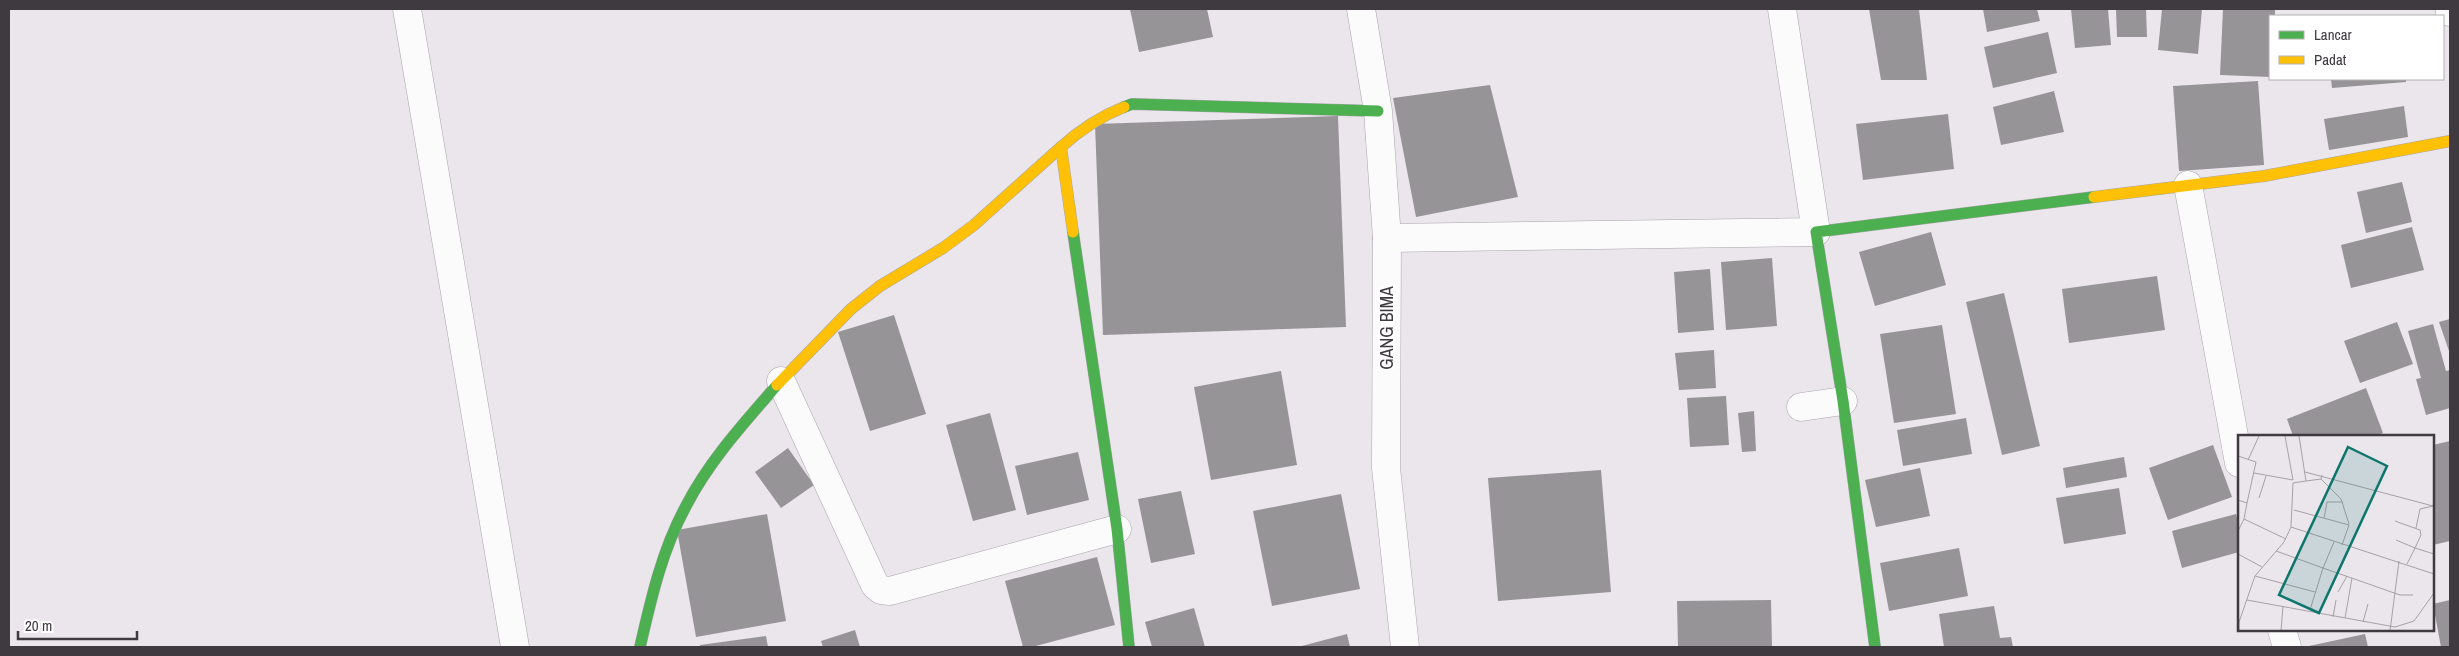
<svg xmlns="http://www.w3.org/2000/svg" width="2459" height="656" viewBox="0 0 2459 656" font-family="'Archivo Narrow',sans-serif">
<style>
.building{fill:#979498}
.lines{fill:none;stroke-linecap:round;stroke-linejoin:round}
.street-casing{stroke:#a9a5aa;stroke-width:29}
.fast-casing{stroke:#a9a5aa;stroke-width:12}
.slow-casing{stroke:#a9a5aa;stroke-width:12}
.street{stroke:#fcfbfc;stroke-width:28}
.fast{stroke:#4caf50;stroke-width:11}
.slow{stroke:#ffc107;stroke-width:11}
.labels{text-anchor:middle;stroke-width:5;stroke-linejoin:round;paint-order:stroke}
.street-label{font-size:18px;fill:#3e3a3f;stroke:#fff}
.inset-road{fill:none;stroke:#a5a1a7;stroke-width:1}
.view{fill:#0f766e;fill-opacity:0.15;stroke:#0f766e;stroke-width:2.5}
.inset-edge{fill:none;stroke:#3e3a3f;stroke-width:2.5}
</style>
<rect width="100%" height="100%" fill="#eae6ec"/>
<g class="building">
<path d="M1130 9H1207L1213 37 1139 52Z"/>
<path d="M1869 9H1919L1927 80H1881Z"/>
<path d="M1983 9H2037L2040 21 1987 32Z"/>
<path d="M2071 9H2108L2111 45 2075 48Z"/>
<path d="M2116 9H2146L2147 37H2117Z"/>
<path d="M2162 9H2202L2198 54 2158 50Z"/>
<path d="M2223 9H2275V16H2270V77L2220 75Z"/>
<path d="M2048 32 2057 73 1993 88 1984 47Z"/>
<path d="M2331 79H2406V82L2332 88Z"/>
<path d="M2258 81 2264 165 2179 171 2173 86Z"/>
<path d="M1490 85 1518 197 1416 217 1393 98Z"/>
<path d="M2054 91 2064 132 2001 145 1993 107Z"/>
<path d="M2404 106 2408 137 2329 150 2324 119Z"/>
<path d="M1948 114 1954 169 1863 180 1856 124Z"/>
<path d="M1338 116 1346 327 1103 335 1095 124Z"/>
<path d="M2402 182 2412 222 2366 233 2357 192Z"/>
<path d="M2412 227 2424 270 2351 288 2341 245Z"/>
<path d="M1931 232 1946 285 1875 306 1859 252Z"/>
<path d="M1772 258 1777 326 1726 330 1721 262Z"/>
<path d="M1710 269 1714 330 1678 333 1674 272Z"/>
<path d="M2157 276 2165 330 2069 343 2062 289Z"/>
<path d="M2004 293 2040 446 2002 455 1966 302Z"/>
<path d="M894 315 926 414 870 431 838 332Z"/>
<path d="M2450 319V354L2439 322Z"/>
<path d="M2397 322 2413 364 2360 383 2344 341Z"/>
<path d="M2433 324 2446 371 2450 370V408L2426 415 2416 379 2421 378 2408 331Z"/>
<path d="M1942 325 1956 414 1894 423 1880 334Z"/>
<path d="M1714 350 1716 388 1679 390 1675 353Z"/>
<path d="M1281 371 1297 465 1211 480 1194 387Z"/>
<path d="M2366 388 2383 433 2375 436H2293L2287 419Z"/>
<path d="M1726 396 1729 445 1690 447 1687 398Z"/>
<path d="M1754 411 1756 451 1742 452 1738 413Z"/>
<path d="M990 413 1016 510 973 521 946 425Z"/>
<path d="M1966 418 1972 454 1903 466 1897 430Z"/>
<path d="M2450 441V541L2433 545V445Z"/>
<path d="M2213 445 2232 497 2168 520 2149 468Z"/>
<path d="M788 448 814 485 781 508 755 472Z"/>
<path d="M1078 452 1089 500 1027 515 1015 466Z"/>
<path d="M2124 457 2127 477 2066 488 2063 468Z"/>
<path d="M1920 468 1930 516 1876 527 1865 480Z"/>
<path d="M1601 470 1611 592 1498 601 1488 478Z"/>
<path d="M2119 488 2126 534 2064 544 2056 498Z"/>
<path d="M1181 491 1195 554 1151 563 1138 499Z"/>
<path d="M1341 494 1360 589 1272 606 1253 511Z"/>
<path d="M767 514 786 621 696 637 677 530Z"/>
<path d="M2236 514 2239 524V552L2182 568 2172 531Z"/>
<path d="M1959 548 1968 596 1889 611 1880 563Z"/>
<path d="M1097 557 1115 625 1032 647H1023L1005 581Z"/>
<path d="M1771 600 1772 647H1678L1677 601Z"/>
<path d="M2450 600V647H2441L2433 604Z"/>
<path d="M1994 606 2000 638 2011 637 2013 647H1944L1939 614Z"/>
<path d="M1194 608 1205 647H1152L1145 622Z"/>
<path d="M855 630 860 647H823L821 641Z"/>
<path d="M1347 634 1350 647H1298Z"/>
<path d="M2365 634 2368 647H2309V646Z"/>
<path d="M766 636 768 647H700V645Z"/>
</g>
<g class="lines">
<g class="street-casing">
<g id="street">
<path d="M407 9 515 647"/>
<path d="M1361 9 1378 111 1387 238 1386 468 1405 647"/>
<path d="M2450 9V12"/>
<path d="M2188 185 2239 463"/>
<path d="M1387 238 1816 232 1782 9"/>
<path d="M781 381 875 585 881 590 890 591 1117 529"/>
<path d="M1801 407 1843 401"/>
<path d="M2282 630 2287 647"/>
</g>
</g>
<g class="fast-casing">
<g id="fast">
<path d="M1124 107 1132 104 1378 111"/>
<path d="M1073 232 1117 529 1129 647"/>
<path d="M640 647C651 599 662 550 686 506 709 461 744 423 777 385"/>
<path d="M1875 647 1843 401 1816 232 2094 197"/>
</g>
</g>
<g class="slow-casing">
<g id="slow">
<path d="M2094 197 2264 176 2450 141"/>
<path d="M1073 232 1061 147C1081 129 1099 117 1124 107"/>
<path d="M777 385 851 309 880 286 943 248 974 225 1061 147"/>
</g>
</g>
<use href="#street" class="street"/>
<use href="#fast" class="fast"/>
<use href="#slow" class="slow"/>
</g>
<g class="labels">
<g class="street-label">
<text transform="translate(1387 328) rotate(-90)" y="6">GANG BIMA</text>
</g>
</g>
<g transform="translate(2238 435)">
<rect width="196" height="196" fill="#eae6ec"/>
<path class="inset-road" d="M47 1 55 45M0 21 18 27 9 68 0 65M10 25 21 1M67 37 195 71 196 66M16 38 55 45M84 40 83 44 103 64 111 89M68 46 83 44M21 63 28 41M56 75 111 90 104 110M86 83 89 67H105M6 84 9 68M157 86 182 95 183 100 177 113 196 119M53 92 196 139M178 93 182 74 195 71M0 96 6 84 48 104M158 105 177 113 169 129M96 107 85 133 162 160H175M38 116 85 133 72 175M0 119 24 132M17 141 77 157M100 157 109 141M9 165 157 192 176 186 196 158M95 182 98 165M107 183 114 143M125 187 130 169M1 196V187L17 141 46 107 53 92 55 48 68 46 61 1M43 196 45 171M152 196 161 126"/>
<path class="view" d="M110 12 149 31 81 178 41 160Z"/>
<rect width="196" height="196" class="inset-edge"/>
</g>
<rect width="2459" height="656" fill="none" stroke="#3e3a3f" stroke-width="20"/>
<rect x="2269" y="15" width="175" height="65" fill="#ffffff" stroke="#b2b0b2"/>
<rect x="2279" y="31" width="25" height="8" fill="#4caf50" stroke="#b2b0b2"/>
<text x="2314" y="40" font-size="15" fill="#3e3a3f">Lancar</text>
<rect x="2279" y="56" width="25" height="8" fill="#ffc107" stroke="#b2b0b2"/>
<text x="2314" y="65" font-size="15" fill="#3e3a3f">Padat</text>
<path d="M18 631v8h119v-8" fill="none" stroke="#3e3a3f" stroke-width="2.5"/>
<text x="25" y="631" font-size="15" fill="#3e3a3f" stroke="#ffffff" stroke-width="4" paint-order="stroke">20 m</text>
</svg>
